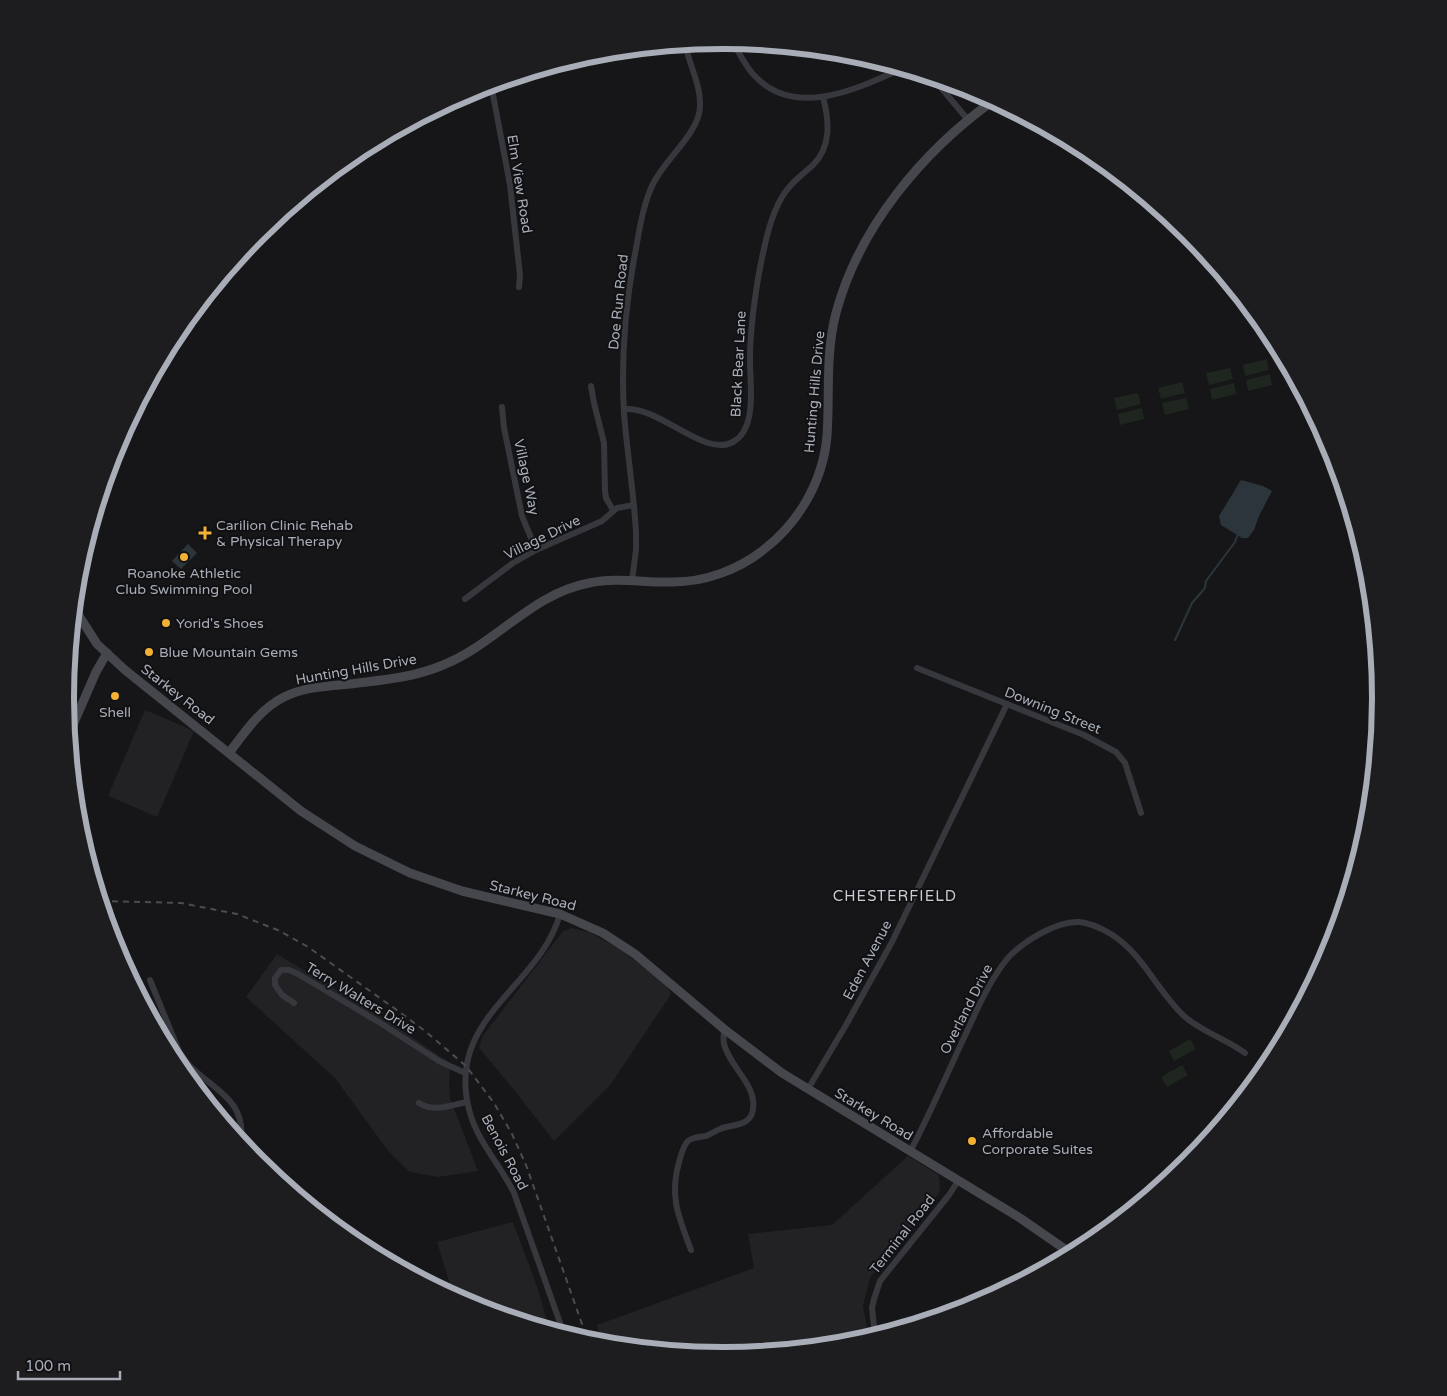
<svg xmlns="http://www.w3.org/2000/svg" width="1447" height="1396" viewBox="0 0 1447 1396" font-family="'Varela Round',sans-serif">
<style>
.built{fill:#222225}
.green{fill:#1e261f}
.water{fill:#2c353c}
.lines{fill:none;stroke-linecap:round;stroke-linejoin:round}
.stream{stroke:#2c353c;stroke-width:2}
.street{stroke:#37383d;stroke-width:6}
.secondary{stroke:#45474d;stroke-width:9}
.rail{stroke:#4a4c52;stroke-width:2;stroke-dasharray:6 5;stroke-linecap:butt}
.poi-dot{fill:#f2b134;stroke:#111113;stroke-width:2}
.labels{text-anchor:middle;stroke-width:4;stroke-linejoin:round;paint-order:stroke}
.street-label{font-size:14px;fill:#a8adb8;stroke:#111113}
.poi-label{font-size:14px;fill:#a8adb8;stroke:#111113;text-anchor:start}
.neighbourhood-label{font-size:15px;letter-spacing:1px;fill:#c9ccd4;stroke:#111113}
.rim{fill:none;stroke:#a8adb8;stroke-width:6}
</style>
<rect width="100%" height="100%" fill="#161618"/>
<g class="built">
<path d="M145 710 194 731 157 817 108 796Z"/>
<path d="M571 928 589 932 618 948 666 984 671 994 611 1084 554 1141 515 1091 479 1048 482 1037 563 931Z"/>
<path d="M277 954 388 1021 450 1063 449 1085 450 1098 478 1171 438 1177 410 1172 389 1152 335 1078 246 997Z"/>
<path d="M908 1156 939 1175 940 1189 937 1196 870 1278 863 1306 869 1338 852 1343 724 1356 604 1344 597 1325 754 1268 748 1234 832 1225Z"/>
<path d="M513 1222 538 1289 549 1329 471 1306 454 1297 437 1242Z"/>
</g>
<g class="green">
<path d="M1267 359 1269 370 1245 376 1243 365Z"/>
<path d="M1230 368 1233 379 1209 385 1206 373Z"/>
<path d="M1270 374 1272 385 1248 391 1246 380Z"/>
<path d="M1182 382 1185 393 1161 399 1158 388Z"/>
<path d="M1234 383 1236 394 1212 400 1210 389Z"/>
<path d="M1138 393 1141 404 1117 410 1114 398Z"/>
<path d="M1186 398 1189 409 1165 415 1162 403Z"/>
<path d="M1142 408 1144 419 1120 425 1118 414Z"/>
<path d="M1190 1039 1196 1049 1174 1061 1169 1051Z"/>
<path d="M1182 1065 1188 1075 1167 1087 1161 1077Z"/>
</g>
<g class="water">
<path d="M1241 480 1263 486 1272 491 1259 516 1254 530 1248 538H1242L1221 525 1219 516Z"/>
<path d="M188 544 197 553 181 569 172 561Z"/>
</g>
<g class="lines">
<path class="stream" d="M1175 640 1192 603 1205 588 1206 581 1235 542 1238 534"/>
<g class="street">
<path d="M732 41C739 52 744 64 753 74 793 120 857 89 903 68"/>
<path d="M932 77 969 121"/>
<path d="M491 84 510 185 520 275 519 287"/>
<path d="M591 386 594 403 604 443 605 491 606 498 613 510"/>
<path d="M502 407 504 428 522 516 536 550"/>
<path d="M624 409C660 406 704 458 733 442 742 437 747 427 749 417 753 399 750 378 750 360 750 330 754 302 759 273 764 248 769 219 782 197 790 183 802 175 813 165 832 146 829 120 823 97"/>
<path d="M632 581 636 550V533C634 493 627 453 624 413 621 362 625 309 634 259 639 234 642 205 654 182 666 158 700 132 700 106 701 85 689 64 685 44"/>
<path d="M465 599 513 563 536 550 602 521 617 508 634 505"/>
<path d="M917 668 1084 735 1116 752 1125 763 1141 813"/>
<path d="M560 914C539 989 443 1018 470 1113 478 1142 501 1166 514 1193L564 1334"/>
<path d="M150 980 179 1051C183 1057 187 1064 193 1069 218 1092 246 1102 241 1142"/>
<path d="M294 1003 282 995 275 985V978L281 970H289L298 974 382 1024 439 1061 465 1073"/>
<path d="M808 1089 846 1025 892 942 1007 704"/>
<path d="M419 1103C434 1113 450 1105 467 1102"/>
<path d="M910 1152C932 1110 950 1067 970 1025 980 1002 991 979 1007 959 1022 942 1056 921 1079 922 1091 923 1101 928 1111 934 1143 954 1157 991 1184 1016 1202 1032 1226 1039 1245 1053"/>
<path d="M691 1250C679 1218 669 1197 679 1162 681 1155 683 1146 688 1141 693 1137 700 1137 706 1136 711 1134 715 1131 720 1129 732 1124 751 1127 753 1109 757 1085 729 1066 724 1044 723 1039 724 1034 724 1029"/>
<path d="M875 1336 872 1308 874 1299 880 1281 949 1195 958 1181"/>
</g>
<g class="secondary">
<path d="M74 608 97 644 125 670 301 811 355 846 410 873 462 891 560 914 603 933 635 954 724 1029 782 1073 1020 1218 1072 1254"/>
<path d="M69 734 96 672 107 653"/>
<path d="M229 753C245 732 260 709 284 697 304 687 328 686 350 684 381 680 413 678 443 665 496 644 531 594 589 583 617 577 645 583 673 582 705 582 737 570 762 551 798 524 823 482 827 436 830 394 825 356 836 313 859 227 923 151 994 100"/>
</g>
<path class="rail" d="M101 901 181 903 237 914 280 931 308 947 401 1013 425 1031 466 1066 494 1103 512 1134 526 1165 588 1341"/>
</g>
<g class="poi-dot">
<path d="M202.5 525.5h5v5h5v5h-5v5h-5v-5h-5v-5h5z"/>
<circle cx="184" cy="557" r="5"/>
<circle cx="166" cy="623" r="5"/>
<circle cx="149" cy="652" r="5"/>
<circle cx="115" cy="696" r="5"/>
<circle cx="972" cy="1141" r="5"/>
</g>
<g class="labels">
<g class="street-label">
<text transform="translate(520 184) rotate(81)" y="5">Elm View Road</text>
<text transform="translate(618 302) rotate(-84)" y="5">Doe Run Road</text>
<text transform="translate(738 364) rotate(-87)" y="5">Black Bear Lane</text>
<text transform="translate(814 392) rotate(-85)" y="5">Hunting Hills Drive</text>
<text transform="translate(527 477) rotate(78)" y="5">Village Way</text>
<text transform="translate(542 537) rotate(-26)" y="5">Village Drive</text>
<text transform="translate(356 669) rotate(-10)" y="5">Hunting Hills Drive</text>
<text transform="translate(178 694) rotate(38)" y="5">Starkey Road</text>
<text transform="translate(1053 710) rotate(22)" y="5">Downing Street</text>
<text transform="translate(533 895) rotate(14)" y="5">Starkey Road</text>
<text transform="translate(867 960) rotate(-62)" y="5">Eden Avenue</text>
<text transform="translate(361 998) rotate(31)" y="5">Terry Walters Drive</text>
<text transform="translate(966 1009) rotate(-63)" y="5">Overland Drive</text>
<text transform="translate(874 1114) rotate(31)" y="5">Starkey Road</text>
<text transform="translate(505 1152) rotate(62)" y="5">Benois Road</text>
<text transform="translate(902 1234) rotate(-52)" y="5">Terminal Road</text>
</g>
<g class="poi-label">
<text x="216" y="530">Carilion Clinic Rehab<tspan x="216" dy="16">&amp; Physical Therapy</tspan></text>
<text x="184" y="578" text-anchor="middle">Roanoke Athletic<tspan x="184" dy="16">Club Swimming Pool</tspan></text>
<text x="176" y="628">Yorid's Shoes</text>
<text x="159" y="657">Blue Mountain Gems</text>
<text x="115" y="717" text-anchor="middle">Shell</text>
<text x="982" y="1138">Affordable<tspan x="982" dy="16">Corporate Suites</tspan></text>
</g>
<g class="neighbourhood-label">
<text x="895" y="901">CHESTERFIELD</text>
</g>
</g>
<path d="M0 0H1447V1396H0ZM74 698a649 649 0 1 1 1298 0a649 649 0 1 1-1298 0Z" fill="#1d1d20" fill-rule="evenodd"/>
<path class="rim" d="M74 698a649 649 0 1 1 1298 0a649 649 0 1 1-1298 0Z"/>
<path d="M18 1371v8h102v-8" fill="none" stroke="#a8adb8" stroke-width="2.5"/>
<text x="25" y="1371" font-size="15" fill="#a8adb8" stroke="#111113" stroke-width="4" paint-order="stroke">100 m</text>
</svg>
